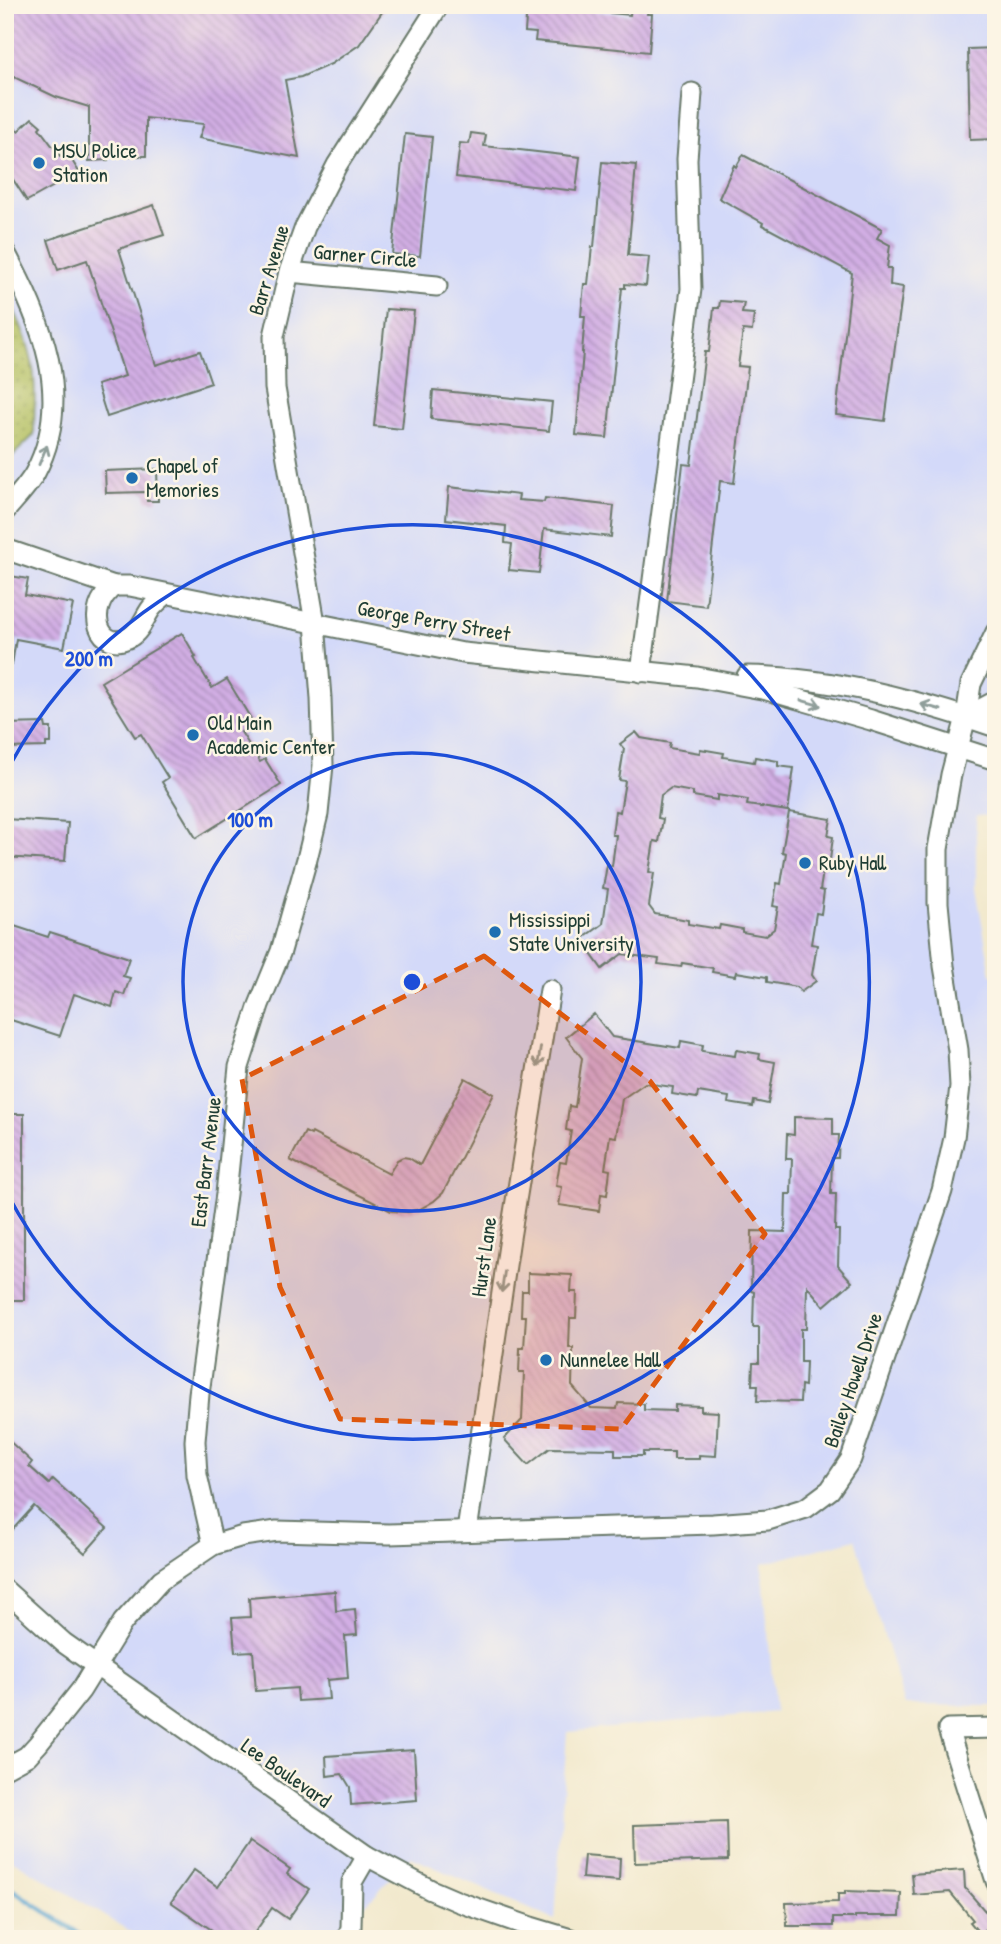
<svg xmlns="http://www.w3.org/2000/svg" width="1001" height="1944" viewBox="0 0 1001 1944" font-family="'Patrick Hand',sans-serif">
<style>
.built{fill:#d3d9f9}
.park{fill:url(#park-dots);stroke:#687e4a;stroke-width:2}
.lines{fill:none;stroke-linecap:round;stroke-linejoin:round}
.stream{stroke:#5aa6d2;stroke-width:4.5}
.building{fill:url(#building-back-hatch)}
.minor-casing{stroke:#69796a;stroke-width:23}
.minor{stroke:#fff;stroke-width:19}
.oneway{stroke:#8f9e9a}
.marked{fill:#de580e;fill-opacity:0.2;stroke:#de580e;stroke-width:5;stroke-dasharray:14 9;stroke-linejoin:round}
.ring{fill:none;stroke:#1d4ed8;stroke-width:3.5}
.poi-dot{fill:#1f6fb2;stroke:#fcf5e5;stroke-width:2.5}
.labels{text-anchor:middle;stroke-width:5;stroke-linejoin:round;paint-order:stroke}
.poi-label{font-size:21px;fill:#1f3d34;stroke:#fcf5e5;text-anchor:start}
.street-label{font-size:21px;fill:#1f3d34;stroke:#fcf5e5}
.centre{fill:#1d4ed8;stroke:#fcf5e5;stroke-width:3.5}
.ring-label{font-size:21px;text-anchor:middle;font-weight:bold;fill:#1d4ed8;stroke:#fcf5e5;stroke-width:5;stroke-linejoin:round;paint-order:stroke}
</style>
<defs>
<pattern id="park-dots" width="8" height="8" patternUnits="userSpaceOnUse" patternTransform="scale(1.75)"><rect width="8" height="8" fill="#b2bf61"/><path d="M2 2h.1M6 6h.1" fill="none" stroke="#909c51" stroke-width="1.8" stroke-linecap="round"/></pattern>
<pattern id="building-back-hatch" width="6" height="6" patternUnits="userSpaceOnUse" patternTransform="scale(1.75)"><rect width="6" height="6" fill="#d2aee4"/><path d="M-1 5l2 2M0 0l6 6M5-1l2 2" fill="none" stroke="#aa8fba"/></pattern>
</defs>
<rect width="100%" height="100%" fill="#fcf5e5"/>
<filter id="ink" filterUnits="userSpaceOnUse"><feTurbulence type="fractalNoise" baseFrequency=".0143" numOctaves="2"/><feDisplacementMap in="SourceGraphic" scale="14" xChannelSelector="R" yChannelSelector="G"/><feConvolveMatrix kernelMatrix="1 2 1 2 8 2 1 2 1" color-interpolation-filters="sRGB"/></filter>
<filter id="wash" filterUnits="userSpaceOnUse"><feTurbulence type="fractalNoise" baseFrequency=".00686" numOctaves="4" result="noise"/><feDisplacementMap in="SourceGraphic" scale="28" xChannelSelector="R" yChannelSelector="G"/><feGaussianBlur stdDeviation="1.57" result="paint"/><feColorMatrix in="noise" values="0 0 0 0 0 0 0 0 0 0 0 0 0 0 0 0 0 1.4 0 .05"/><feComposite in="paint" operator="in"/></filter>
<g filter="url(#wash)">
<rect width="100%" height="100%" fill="#f2e9cd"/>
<path class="built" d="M5 5H996V817L976 815V888L991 975 996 977V1706L905 1705 855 1539 762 1564 775 1712 567 1732 555 1920 411 1857 364 1906 356 1939H143L5 1855Z"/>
<path class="park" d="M5 291C15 312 26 334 31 358 37 382 34 410 34 435L5 463Z"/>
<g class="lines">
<path class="stream" d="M5 1885 87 1939"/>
</g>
<g id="blocks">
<g class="building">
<path d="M5 5H387L359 45 331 64 301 77 285 80 299 158 199 138 204 124 146 118V156H108V160L89 161V107L56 97 14 77 5 94Z"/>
<path d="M527 5 630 15 631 7 648 9 647 14H652L649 52 535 41 536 33 525 32Z"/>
<path d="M996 48V139L970 140 968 49Z"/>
<path d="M5 118 18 131 32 118 41 126 39 128 60 156 66 151 79 172 27 201 12 178 5 183Z"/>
<path d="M471 133 486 135 484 146 580 157 576 191 456 177 460 143 469 144Z"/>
<path d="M405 134 432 137 420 256 392 254Z"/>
<path d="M743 155 882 229 877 238 890 245 887 268H891L890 285 903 287 885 421 836 415 852 273 762 225 763 223 719 198 734 165 736 167Z"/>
<path d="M602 162 636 165 628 255 649 257 646 286 625 284V288H622L607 438 576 435 583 352H582L585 316H581L584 284H588L592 247H594Z"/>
<path d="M154 205 164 235 119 249 156 365 200 351 211 383 107 417 97 385 125 376 87 260 58 270 48 240Z"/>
<path d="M720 301 744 303 742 313 754 314 752 331 743 330 738 366 748 367 734 483 720 481 706 606 667 601 683 464 691 465 705 352H709L714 308H719Z"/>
<path d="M386 309 414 311 402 429 374 426Z"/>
<path d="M433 390 552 402 549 431 431 419Z"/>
<path d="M157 469 158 501H147L146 492 106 493 105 471Z"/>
<path d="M449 487 519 495 518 500 544 502 545 498 614 506 611 537 544 529 539 573 509 570 512 544 505 543 506 526 446 519Z"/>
<path d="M5 575 28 579 25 595 73 604 64 648 16 639 12 665H5Z"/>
<path d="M182 633 196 657 194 658 212 688 227 679 254 724 241 732 260 762 265 759 281 785 196 838 162 782 168 778 141 734 135 737 101 682Z"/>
<path d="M45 723 46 728H51V743H46V747L5 748V724Z"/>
<path d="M636 732 641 738 670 743 669 748 700 753V749L724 753 723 757 754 762 755 757 778 761V766L794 768 788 811 747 805 748 800 717 795V800L693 796V792L671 788 661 795 658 818 663 819 659 842 654 841 649 872 654 873 649 906 655 914 688 920V924L719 929 720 925 742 929V932L765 936 774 929 778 907 773 906 777 883 781 884 786 853 782 852 789 812 831 819 828 836 833 837 830 860 825 859 820 890 824 891 821 914 816 913 811 944 817 945 812 975 816 981 801 992 797 987 767 982V977L736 972 735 976 712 972 713 968 682 963 681 967 658 964 659 959 622 954 602 969 581 940 603 924 608 889 603 888 607 865 612 866 616 835H612L615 811 620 812 625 781 619 780 624 749 620 744Z"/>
<path d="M5 819 68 823 65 861 5 857Z"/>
<path d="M5 923 48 937 50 932 129 958 123 976 130 978 124 995 116 992 112 1007 74 994 60 1036 5 1018Z"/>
<path d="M594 1014 612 1037 680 1048 681 1041 703 1045 702 1051 735 1056 736 1050 760 1054 759 1059 775 1062 768 1104 754 1101 753 1107 728 1103 729 1097 698 1092 697 1098 672 1094 673 1087 645 1083 622 1099 616 1137 610 1136 605 1169 610 1170 607 1195 601 1194 599 1211 559 1205 562 1187 556 1186 560 1162 566 1163 571 1131 566 1130 569 1106 575 1107 582 1058 566 1037Z"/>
<path d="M465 1078 494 1094 443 1193 434 1201 420 1209 408 1212 391 1211 290 1160 305 1132 311 1135 312 1133 389 1174 397 1160 403 1157 409 1158 420 1165Z"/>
<rect x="5" y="1114" width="19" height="186"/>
<path d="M794 1117 833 1118V1135H839L838 1158H832L831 1194H836L835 1230H839L838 1266 852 1282 824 1306 807 1286 806 1329H801V1362H806L805 1386 801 1385 800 1402 757 1401 758 1385H752L753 1363H759V1327H753L754 1292 751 1291 752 1231 785 1232 786 1194H791L792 1159H786L787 1134 794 1135Z"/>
<path d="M528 1273 572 1275 571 1292H577L576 1318H570L569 1348H573L572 1386 591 1408 617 1409 618 1403 644 1404V1410L675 1411V1405L701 1406V1411L718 1412 716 1456 699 1455V1459H674V1452H643V1456H615V1449L550 1448 528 1465 504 1439 522 1420 524 1372H519L520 1348H524L526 1316H521L522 1291H528Z"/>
<path d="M5 1437 32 1462 29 1466 49 1484 53 1479 107 1528 85 1553 34 1506 5 1538Z"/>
<path d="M335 1591 336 1611 355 1609 357 1635 345 1636 348 1678 327 1680 329 1699 298 1701 297 1688 256 1691 253 1651 235 1652 232 1618 250 1617 249 1598Z"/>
<path d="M414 1750 417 1800 351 1805 350 1787 342 1774 327 1776 326 1756Z"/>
<path d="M727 1822 728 1860 635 1863 634 1825Z"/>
<path d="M250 1841 290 1869 287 1874 309 1889 288 1919 272 1908 250 1939H225L171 1902 194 1870 218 1887Z"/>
<path d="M584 1855 620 1858 619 1881 582 1878Z"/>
<path d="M964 1870 965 1888 985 1911 988 1908 996 1917V1921L980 1934 970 1922 973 1920 950 1892 914 1895 912 1874Z"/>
<path d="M845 1891 901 1893 900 1916H855V1918H833V1926H787L786 1903 838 1902V1894H845Z"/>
</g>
</g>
</g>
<g filter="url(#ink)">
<use href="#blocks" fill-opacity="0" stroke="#69796a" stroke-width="2"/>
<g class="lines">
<g class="minor-casing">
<g id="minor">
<path d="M5 252C41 320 75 398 35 473 28 486 15 499 5 511"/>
<path d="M289 272 437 286"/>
<path d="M5 549 114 586H130L463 653 697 677 767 690 871 720 996 760"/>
<path d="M114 586C83 610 100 654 130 637 140 631 144 619 150 610 154 604 161 599 166 594"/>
<path d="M641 672 691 289 687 159 692 93"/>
<path d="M747 676C832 677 916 700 996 727"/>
<path d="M966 717 996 701"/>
<path d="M467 1531 510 1238 550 990"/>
<path d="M213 1545 197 1475 195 1441 199 1394 226 1194 239 1067 259 1005 281 951 307 859 318 814 323 765 321 698 315 623 275 388 274 336 289 272 305 227 337 165 439 5"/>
<path d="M5 1590 64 1643 367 1856 431 1890 459 1902 531 1927 571 1939"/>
<path d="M996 1728 948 1729 996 1881"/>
<path d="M5 1768 27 1756 38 1744 81 1690 123 1622 161 1580 213 1545 243 1536 277 1531 389 1534 713 1524 768 1520 806 1508 830 1490 851 1459 942 1191 954 1138 960 1086 958 1050 944 966 938 903V849L951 775 966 717 971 684 996 632"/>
<path d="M348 1939 351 1927 352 1882 367 1856"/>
</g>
</g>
<use href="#minor" class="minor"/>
</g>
<defs><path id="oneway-shaft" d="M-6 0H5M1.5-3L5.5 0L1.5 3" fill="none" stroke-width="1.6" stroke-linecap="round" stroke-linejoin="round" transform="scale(1.75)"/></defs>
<g class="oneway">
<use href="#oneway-shaft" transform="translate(43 455) rotate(-67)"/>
<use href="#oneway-shaft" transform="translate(811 703) rotate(16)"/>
<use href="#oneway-shaft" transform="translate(931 707) rotate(-164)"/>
<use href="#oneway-shaft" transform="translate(539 1057) rotate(99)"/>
<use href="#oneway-shaft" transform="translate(503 1282) rotate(98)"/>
</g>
</g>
<path class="marked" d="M484 956 650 1081 765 1234 621 1429 340 1419 280 1287 242 1079Z"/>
<g class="ring">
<circle cx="412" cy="982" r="229"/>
<path d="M7 771A457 457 0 1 1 7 1193"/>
</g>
<g class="poi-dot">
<circle cx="39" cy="163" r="7"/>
<circle cx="132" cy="478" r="7"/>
<circle cx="193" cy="735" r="7"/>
<circle cx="805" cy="863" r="7"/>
<circle cx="495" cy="932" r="7"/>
<circle cx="546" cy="1360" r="7"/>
</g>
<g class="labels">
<g class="poi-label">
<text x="53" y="158">MSU Police<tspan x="53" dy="24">Station</tspan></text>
<text x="146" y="473">Chapel of<tspan x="146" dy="24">Memories</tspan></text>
<text x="207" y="730">Old Main<tspan x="207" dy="24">Academic Center</tspan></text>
<text x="819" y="870">Ruby Hall</text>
<text x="509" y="927">Mississippi<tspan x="509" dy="24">State University</tspan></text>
<text x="560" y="1367">Nunnelee Hall</text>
</g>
<g class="street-label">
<text transform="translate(365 256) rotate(5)" y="7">Garner Circle</text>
<text transform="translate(269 270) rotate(-73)" y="7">Barr Avenue</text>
<text transform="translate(434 621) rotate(10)" y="7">George Perry Street</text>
<text transform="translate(206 1162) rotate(-83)" y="7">East Barr Avenue</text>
<text transform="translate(484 1257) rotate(-82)" y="7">Hurst Lane</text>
<text transform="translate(853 1380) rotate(-71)" y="7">Bailey Howell Drive</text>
<text transform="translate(286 1773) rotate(35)" y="7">Lee Boulevard</text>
</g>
</g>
<circle cx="412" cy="982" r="10" class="centre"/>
<g class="ring-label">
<text x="89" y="666">200 m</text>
<text x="250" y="827">100 m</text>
</g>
<rect width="1001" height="1944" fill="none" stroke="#fcf5e5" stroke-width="28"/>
</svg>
